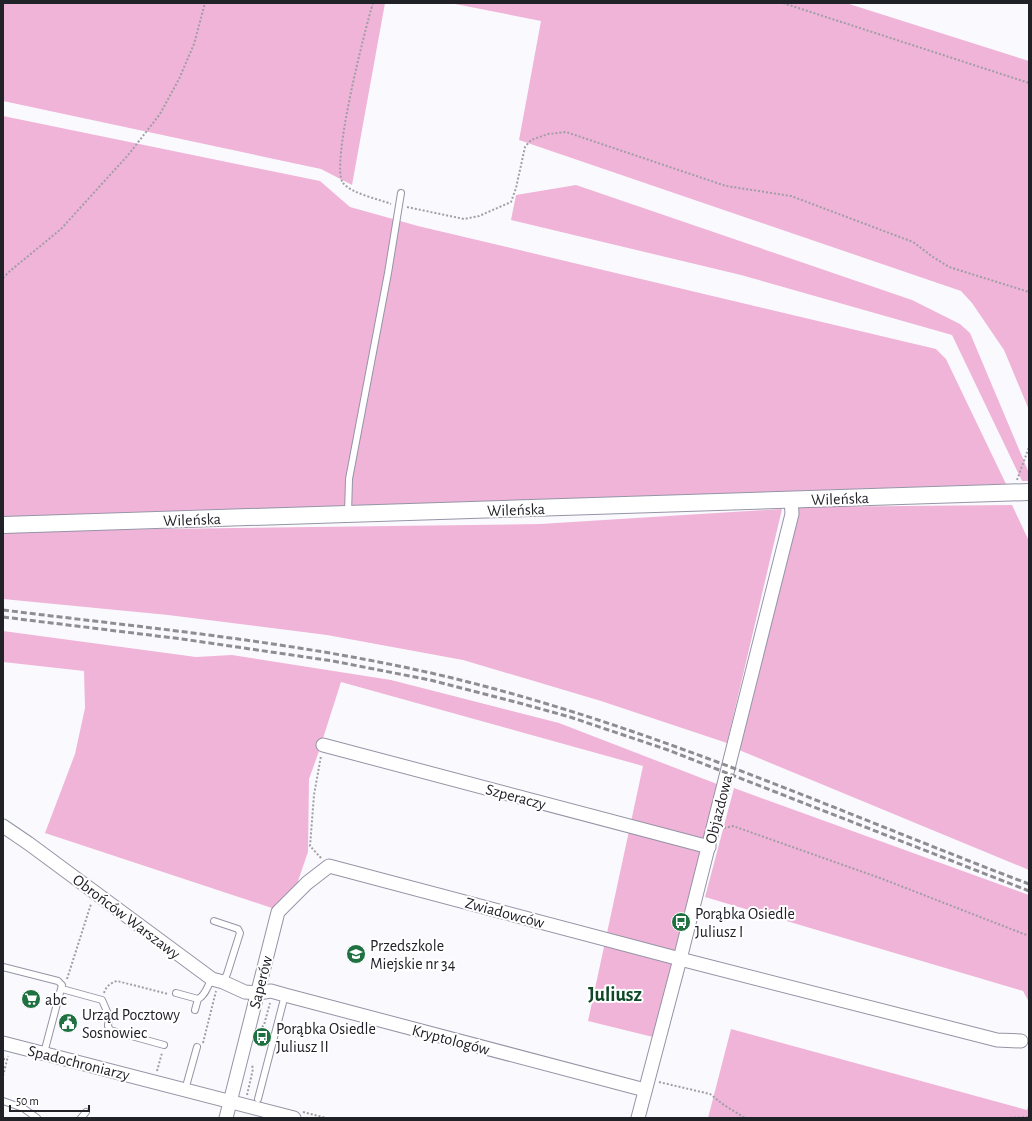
<svg xmlns="http://www.w3.org/2000/svg" width="1032" height="1121" viewBox="0 0 1032 1121" font-family="'Alegreya Sans',sans-serif">
<style>
.green{fill:#f0b4d9}
.lines{fill:none;stroke-linecap:round;stroke-linejoin:round}
.service-casing{stroke:#9594a6;stroke-width:8}
.minor-casing{stroke:#9594a6;stroke-width:15}
.tertiary-casing{stroke:#9594a6;stroke-width:18}
.path{stroke:#9e9ea3;stroke-width:2;stroke-dasharray:2 2;stroke-linecap:butt}
.service{stroke:#fff;stroke-width:6}
.minor{stroke:#fff;stroke-width:13}
.tertiary{stroke:#fff;stroke-width:16}
.rail{stroke:#8d8d93;stroke-width:3;stroke-dasharray:6 3;stroke-linecap:butt}
.labels{text-anchor:middle;stroke-width:4;stroke-linejoin:round;paint-order:stroke}
.street-label{font-size:16px;fill:#212128;stroke:#fff}
.poi-label{font-size:16px;fill:#212128;stroke:#fff;text-anchor:start}
.district-label{font-size:20px;font-weight:bold;fill:#0f4828;stroke:#fff}
</style>
<rect width="100%" height="100%" fill="#fafafe"/>
<g class="green">
<path d="M3 3H385L352 185 321 169 3 101Z"/>
<path d="M450 3H846L1029 61V410L1004 350 972 303 961 291 519 140 541 21Z"/>
<path d="M3 116 320 181 350 207 418 226 936 349 946 359 1006 484 3 517Z"/>
<path d="M576 185 912 300 960 324 970 333 1029 473V481H1022L952 335 741 275 511 220 516 195Z"/>
<path d="M1012 505 1029 541V870L739 750 798 507Z"/>
<path d="M782 509 727 743 601 701 463 660 327 635 168 615 3 599V531L540 524Z"/>
<path d="M3 631 196 657 232 655 391 680 559 723 717 784 653 1037 588 1021 643 766 341 682 318 754 309 779 308 852 287 913 45 833 75 754 85 708 84 671 3 662Z"/>
<path d="M734 788 1029 895V1002L1023 991 705 897Z"/>
<path d="M731 1029 1027 1110 1029 1103V1118H708Z"/>
</g>
<g class="lines">
<g class="service-casing">
<g id="service">
<path d="M348 514 349 479 388 273 401 193"/>
<path d="M214 921 238 929 240 933 227 974 223 982"/>
<path d="M3 967 58 981 62 985 44 1053"/>
<path d="M62 989 102 1000 109 1016 108 1026 110 1030 164 1045"/>
<path d="M176 993 198 999"/>
<path d="M195 1010 198 999C206 995 207 986 212 979"/>
<path d="M185 1090 197 1047"/>
<path d="M258 1099 285 995"/>
<path d="M3 1101 23 1108 37 1118"/>
<path d="M81 1118 86 1112"/>
</g>
</g>
<g class="minor-casing">
<g id="minor">
<path d="M323 745 709 847"/>
<path d="M3 826 28 843 212 979 223 982 245 992 258 993 271 991 285 995 645 1090"/>
<path d="M3 1043 294 1118"/>
<path d="M226 1118 278 912 307 883 329 866 680 959 997 1040 1021 1041"/>
<path d="M638 1118 680 959 792 514 791 499"/>
</g>
</g>
<g class="tertiary-casing">
<path id="tertiary" d="M3 525 1029 492"/>
</g>
<g class="path">
<path d="M373 3C365 29 330 166 343 183 352 194 379 199 391 204"/>
<path d="M783 3 1029 83"/>
<path d="M407 207 464 219 479 216 511 202 516 188 525 147 531 140 548 134 566 132 726 186 791 196 913 242 933 257 949 267 1029 292"/>
<path d="M3 278 10 271 61 229 129 154 160 114 179 79 194 44 205 3"/>
<path d="M1017 480 1029 447"/>
<path d="M724 828 733 826 880 878 1029 936"/>
<path d="M321 858 310 846 314 795 321 756"/>
<path d="M67 979 91 904"/>
<path d="M104 993C106 986 111 983 117 981L168 994"/>
<path d="M262 1027 264 1025 270 1003"/>
<path d="M203 1043 216 991"/>
<path d="M3 1059H7"/>
<path d="M157 1071 162 1053"/>
<path d="M3 1076 8 1056"/>
<path d="M659 1082 710 1094 724 1105 745 1118"/>
<path d="M247 1095 253 1069 252 1065"/>
<path d="M303 1112 326 1118"/>
<path d="M1006 1118 1029 1117"/>
</g>
<use href="#service" class="service"/>
<use href="#minor" class="minor"/>
<use href="#tertiary" class="tertiary"/>
<g class="rail">
<path d="M3 610C162 630 324 644 480 685 668 734 847 815 1029 884"/>
<path d="M3 617 182 639 333 661 430 680 523 704 570 717 668 750 1029 891"/>
</g>
</g>
<defs>
<g id="bus-disc" transform="scale(1)"><circle r="9.5" fill="#1f7142" stroke="#fff"/><path d="M-5-6H5V4H4V6H2V4H-2V6H-4V4H-5ZM-3.5-4V0h7V-4ZM-3.5 1.2v1.5H-2V1.2ZM2 1.2v1.5H3.5V1.2Z" fill="#fff"/></g>
<g id="school-disc" transform="scale(1)"><circle r="9.5" fill="#1f7142" stroke="#fff"/><path d="M0-5L7-2L0 1L-7-2ZM-4 1L0 2.5L4 1V4Q0 6-4 4Z" fill="#fff"/></g>
<g id="supermarket-disc" transform="scale(1)"><circle r="9.5" fill="#1f7142" stroke="#fff"/><path d="M-6-5.5h2.5l.6 2H6L4.5 2H-2.5L-4.4-4H-6ZM-1.5 3.2a1.3 1.3 0 1 0 .1 0ZM3 3.2a1.3 1.3 0 1 0 .1 0Z" fill="#fff"/></g>
<g id="civic-disc" transform="scale(1)"><circle r="9.5" fill="#1f7142" stroke="#fff"/><path d="M-.6-6.5H3V-4.5H.6V-3L4-1V1h2V6H-6V1h2V-1L-.6-3ZM-1.2 2.5V6h2.4V2.5Z" fill="#fff"/></g>
</defs>
<g fill-rule="evenodd">
<use href="#bus-disc" x="681" y="922"/>
<use href="#school-disc" x="356" y="954"/>
<use href="#supermarket-disc" x="31" y="999"/>
<use href="#civic-disc" x="68" y="1023"/>
<use href="#bus-disc" x="262" y="1037"/>
</g>
<g class="labels">
<g class="street-label">
<text transform="translate(840 498) rotate(-2)" y="6">Wileńska</text>
<text transform="translate(516 509) rotate(-2)" y="6">Wileńska</text>
<text transform="translate(192 519) rotate(-2)" y="6">Wileńska</text>
<text transform="translate(516 796) rotate(15)" y="6">Szperaczy</text>
<text transform="translate(718 809) rotate(-76)" y="6">Objazdowa</text>
<text transform="translate(505 912) rotate(15)" y="6">Zwiadowców</text>
<text transform="translate(127 916) rotate(37)" y="6">Obrońców Warszawy</text>
<text transform="translate(260 982) rotate(-76)" y="6">Saperów</text>
<text transform="translate(451 1039) rotate(15)" y="6">Kryptologów</text>
<text transform="translate(79 1062) rotate(14)" y="6">Spadochroniarzy</text>
</g>
<g class="poi-label">
<text x="695" y="919">Porąbka Osiedle<tspan x="695" dy="18">Juliusz I</tspan></text>
<text x="370" y="951">Przedszkole<tspan x="370" dy="18">Miejskie nr 34</tspan></text>
<text x="45" y="1005">abc</text>
<text x="82" y="1020">Urząd Pocztowy<tspan x="82" dy="18">Sosnowiec</tspan></text>
<text x="276" y="1034">Porąbka Osiedle<tspan x="276" dy="18">Juliusz II</tspan></text>
</g>
<g class="district-label">
<text x="615" y="1001">Juliusz</text>
</g>
</g>
<rect width="1032" height="1121" fill="none" stroke="#212128" stroke-width="8"/>
<path d="M10 1105v6h79v-6" fill="none" stroke="#212128" stroke-width="2"/>
<text x="16" y="1105" font-size="12" fill="#212128" stroke="#ffffff" stroke-width="3" paint-order="stroke">50 m</text>
</svg>
